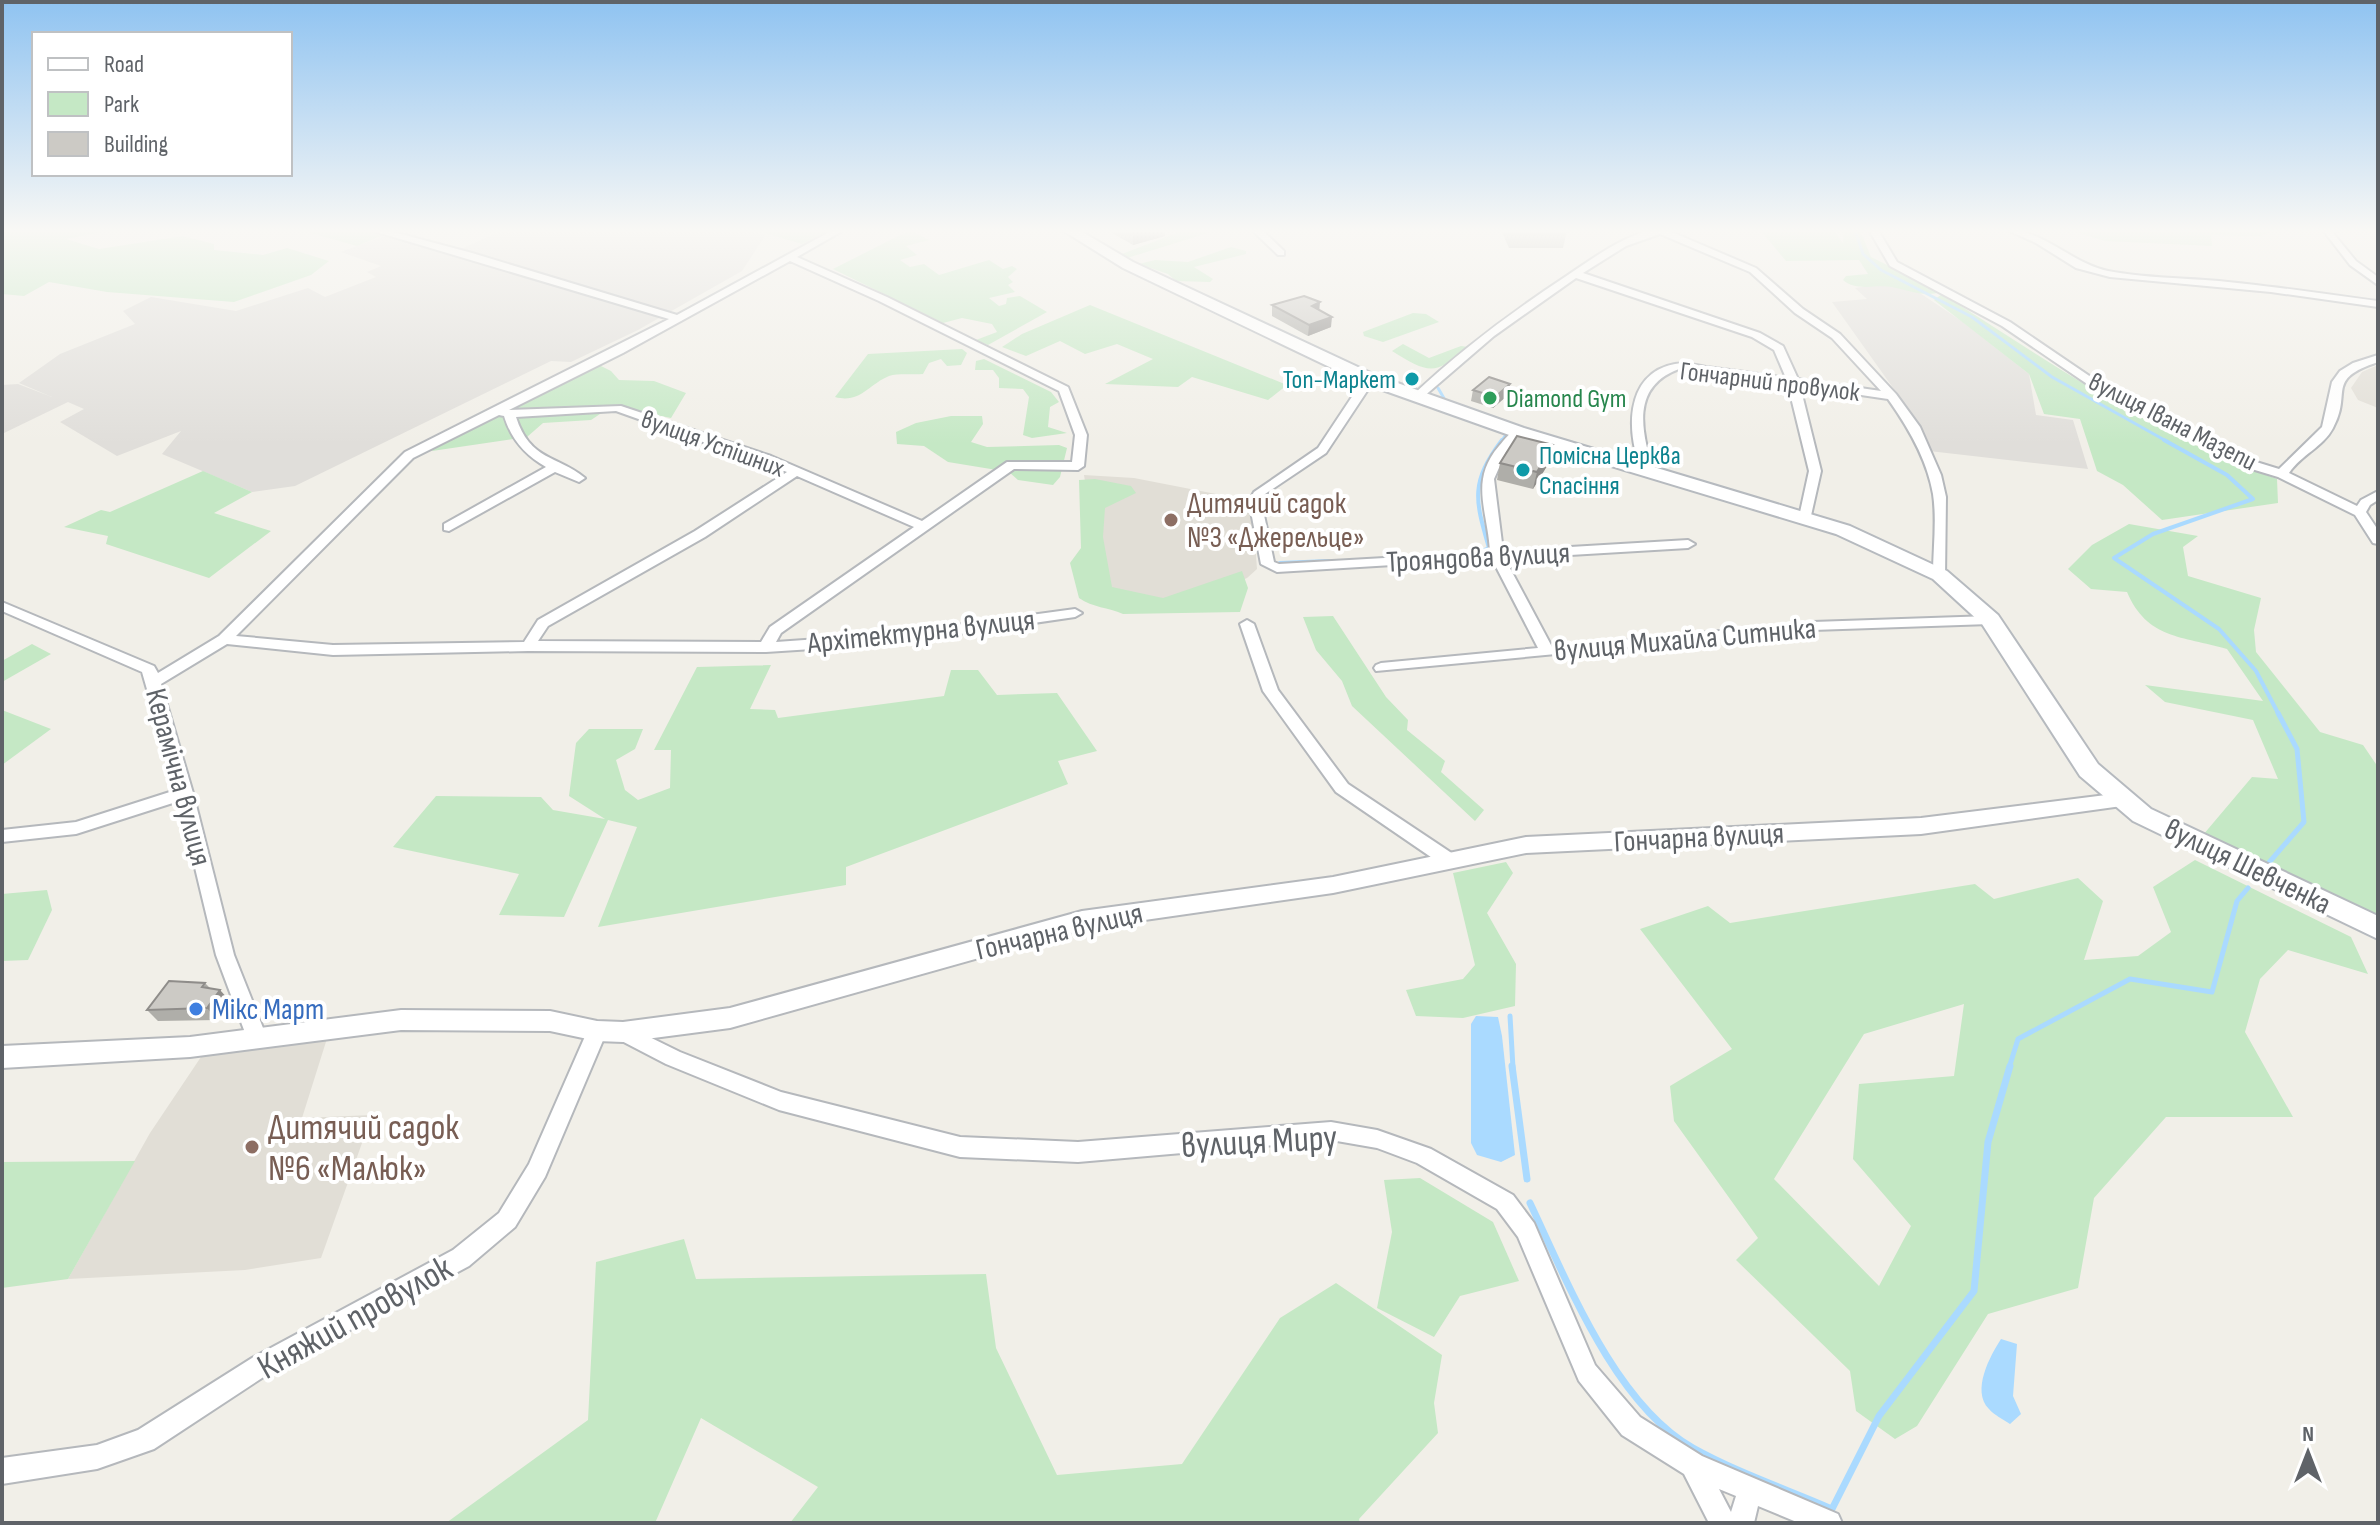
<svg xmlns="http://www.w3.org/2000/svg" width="2380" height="1525" viewBox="0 0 2380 1525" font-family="'Sofia Sans Condensed',sans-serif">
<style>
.industrial{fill:#e0deda}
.education{fill:#e1ded6}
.green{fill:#c5e8c5;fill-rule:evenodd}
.water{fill:#aadaff}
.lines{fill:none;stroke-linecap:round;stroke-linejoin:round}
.stream-far3{stroke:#aadaff;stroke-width:3}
.stream-far2{stroke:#aadaff;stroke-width:4}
.stream-far1{stroke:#aadaff;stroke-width:5}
.stream{stroke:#aadaff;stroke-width:7}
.minor-casing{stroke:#b5b8bc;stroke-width:4}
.tertiary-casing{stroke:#b5b8bc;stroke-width:4}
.secondary-casing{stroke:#b6babf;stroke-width:4}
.minor{fill:#fff;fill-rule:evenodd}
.tertiary{fill:#fff;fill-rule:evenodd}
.secondary{fill:#fff;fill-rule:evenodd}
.wall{fill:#afaea9}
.shaded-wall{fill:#8f8d8a}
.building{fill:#cccac5;stroke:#8f8d8a;stroke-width:2}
.culture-dot{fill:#0f9aa8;stroke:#fff;stroke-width:3}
.leisure-dot{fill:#2e9e5b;stroke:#fff;stroke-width:3}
.education-dot{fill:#8d6e63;stroke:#fff;stroke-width:3}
.shop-dot{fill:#3f7fe0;stroke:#fff;stroke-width:3}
.labels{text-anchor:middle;stroke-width:8;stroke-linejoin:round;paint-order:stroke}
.far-culture-label{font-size:26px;fill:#0d838f;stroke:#fff;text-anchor:end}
.far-street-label{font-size:26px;fill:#5f6368;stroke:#fff}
.far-leisure-label{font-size:26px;fill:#27864d;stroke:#fff;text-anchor:start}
.education-label{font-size:30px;fill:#785e54;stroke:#fff;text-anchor:start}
.street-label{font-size:30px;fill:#5f6368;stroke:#fff}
.shop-label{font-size:30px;fill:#366cbe;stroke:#fff;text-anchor:start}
.near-education-label{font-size:36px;fill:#785e54;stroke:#fff;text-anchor:start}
.near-street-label{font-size:36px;fill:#5f6368;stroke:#fff}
</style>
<rect width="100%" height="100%" fill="#f1efe8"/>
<g class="industrial">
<path d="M503 230H754L765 236 742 271 638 330 571 362 551 361 295 486 252 492 162 454 181 431 117 456 60 422 84 409 68 402 2 434V385L18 384 52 397 19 383 60 354 135 324 123 311 151 297 236 311 308 288 325 297 376 277 367 272 381 266 341 252 395 232 461 249Z"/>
<path d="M1902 281 1963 322 2029 374 2036 415 2073 420 2088 469 1929 451 1913 416 1832 302 1867 299 1855 288Z"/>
</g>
<g class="education">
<path d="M2378 365V408L2358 400 2351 388 2362 372Z"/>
<path d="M1084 475 1134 478 1252 501 1257 569 1247 578 1217 591 1169 601H1104Z"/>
<path d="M330 1029 302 1118 372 1115 321 1258 245 1270 68 1279 150 1133 209 1045Z"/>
</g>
<g class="green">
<path d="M2 230H113L66 239 99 249 183 236 214 244V250L263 255 287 248 329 261 311 275 234 302 107 292 49 282 24 296 2 294Z"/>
<path d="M300 230H370L386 234 357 246Z"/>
<path d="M755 230H830L802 244Z"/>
<path d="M910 230 929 240 906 246 917 255 900 260 910 267 924 264 939 275 989 260 1003 269 1012 266 1017 269 1008 277 1013 282 1008 285 1015 292 989 298 999 306 1006 304 1007 298 1020 296 1047 312 988 345 976 340 997 332 992 324 962 318 943 323 833 269Z"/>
<path d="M1184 230H1218L1127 258 1122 254Z"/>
<path d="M1760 230H1833L1843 243 1844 230H1860L1871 257 1942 292C1922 297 1911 291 1892 287 1875 284 1857 292 1843 280L1846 276 1868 274 1859 260 1786 261Z"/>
<path d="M2068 230H2273L2261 236 2211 235 2212 246 2105 241Z"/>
<path d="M1231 247 1246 251V254L1194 267 1213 279 1210 282 1176 281 1168 274 1139 264 1155 260 1188 262Z"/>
<path d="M1942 294C2050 362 2156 437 2277 479L2278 503 2162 520 2123 485 2097 471 2080 419 2044 414 2029 374 1934 300Z"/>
<path d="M1090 305 1287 385 1268 400 1192 377 1178 387 1105 384 1153 359 1117 344 1085 354 1060 341 1026 356 1002 347 1022 334Z"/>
<path d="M1413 313 1426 314 1439 322 1383 342 1364 336 1363 332Z"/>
<path d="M1403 344 1429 358 1461 346 1468 347C1435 376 1429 374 1392 351Z"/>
<path d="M962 349 967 353 961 365 947 366 941 359 929 363 923 374C913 375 898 373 889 376 869 384 860 404 835 397L868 354Z"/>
<path d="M984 359 1051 392 1059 402 1050 407 1048 427 1067 433 1032 438 1023 435 1029 397 1023 389 999 388V378L993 370H975L976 361Z"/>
<path d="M599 365 611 371 619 380 654 381 686 393 671 418 612 406 591 420 543 423 527 437 432 451 438 442Z"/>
<path d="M951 416H982L983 424 971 442 987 447 1059 445 1067 448 1060 477 1053 485 1018 480 1009 472 948 462 924 446 897 444 896 432 916 423Z"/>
<path d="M203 471 252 492 214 513 271 531 209 578 106 544 108 536 64 527 101 510 110 512Z"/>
<path d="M1095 479 1131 486 1136 493 1105 508 1103 537 1112 587 1163 598 1242 571 1248 588 1240 612 1123 614C1108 607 1093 608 1079 598L1070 563 1081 548 1079 480Z"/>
<path d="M2129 524 2198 536 2183 547 2188 576 2261 598 2254 630 2256 652 2320 732 2363 745 2378 767V918L2203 835 2252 777 2278 779 2253 720 2165 702 2145 685 2263 701 2227 649C2182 636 2147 639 2127 592L2091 589 2068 569 2092 545Z"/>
<path d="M1333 616 1386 697 1408 720 1407 730 1445 761 1441 772 1484 810 1475 821 1352 706 1342 681 1316 650 1303 617Z"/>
<path d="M32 644 51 654 2 682V661Z"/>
<path d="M771 665 750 709 775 710 778 718 944 696 951 670H978L997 695 1057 693 1097 751 1058 761 1068 784 846 867V885L598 927 637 827 608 820 564 917 499 915 519 874 393 847 436 796 541 797 553 810 605 819 569 796 576 743 589 729H643L635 749 616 760 625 790 638 800 670 788 671 750H654L697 667Z"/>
<path d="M2 710 51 729 2 765Z"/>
<path d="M2195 860 2351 937 2368 974 2288 950 2260 979 2245 1032 2293 1117H2166L2094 1198 2078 1288 1988 1314 1917 1426 1895 1439 1856 1411 1850 1371 1736 1260 1758 1238 1674 1121 1670 1086 1732 1049 1640 929 1708 906 1730 923 1975 884 1994 899 2078 878 2103 901 2084 960 2138 956 2171 932 2153 887ZM1964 1004 1954 1076 1859 1084 1853 1159 1911 1226 1879 1286 1774 1179 1864 1034Z"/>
<path d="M1506 862 1513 873 1487 913 1516 964 1515 1006 1463 1018 1416 1016 1406 990 1463 979 1475 965 1453 873Z"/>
<path d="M47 890 52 910 28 960 2 961V894Z"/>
<path d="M135 1161 68 1279 2 1288V1162Z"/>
<path d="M1420 1178 1493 1222 1519 1281 1460 1296 1434 1337 1377 1308 1392 1232 1384 1180Z"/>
<path d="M684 1239 696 1279 986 1274 996 1348 1057 1475 1182 1464 1280 1318 1336 1283 1442 1355 1434 1403 1438 1433 1359 1519 1360 1523H790L818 1487 701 1418 655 1523H446L588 1420 596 1262Z"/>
</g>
<g class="water">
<path d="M1476 1016 1498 1017 1502 1036 1515 1155 1501 1162 1477 1155 1471 1143V1024Z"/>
<path d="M2001 1339 2017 1344 2013 1396 2021 1414 2010 1424C2003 1419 1994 1415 1989 1409 1971 1391 1990 1356 2001 1339Z"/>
</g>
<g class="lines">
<g class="stream-far3">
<path d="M1855 230 1863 254 1881 270 1972 317 2052 377 2168 442"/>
<path d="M1438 388 1445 400"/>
<path d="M1501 442 1505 436"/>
</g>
<g class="stream-far2">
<path d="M2164 440 2227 475 2253 499 2153 534 2114 558 2219 629 2256 671 2279 715"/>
<path d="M1475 554 1489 548C1475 499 1470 483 1502 440"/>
<path d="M1280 563 1329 561"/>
</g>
<g class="stream-far1">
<path d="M2266 866 2304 822 2297 749 2278 713"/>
<path d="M1510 1016 1513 1068"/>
<path d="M2009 1068 2018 1039 2130 979 2212 992 2237 901 2248 888"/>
</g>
<g class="stream">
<path d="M1512 1066 1527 1179"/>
<path d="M1530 1203C1567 1281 1615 1404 1693 1448 1736 1472 1786 1489 1832 1509L1879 1416 1974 1291 1988 1142 2010 1066"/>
</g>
<g class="minor-casing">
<g id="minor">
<path d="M370 230H386L472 253 677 315 833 230H844L797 257 887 297 1068 387 1087 435 1084 466 1078 470 1014 469 781 633 776 642 890 634 1075 609 1082 613 1075 617 890 644 766 652 528 651 333 655 227 644 161 684 193 793 234 955 267 1038 264 1044 257 1046 250 1044 247 1038 216 955 179 801 76 834 2 842V830L76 822 176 790 142 672 2 611V602L154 666 158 673 219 636 405 452 669 319ZM790 261 879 301 1059 391 1075 435 1072 462H1007L922 521 771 456 621 406 509 410 623 353ZM616 411 787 472 695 531 538 620 524 642 333 645 236 636 413 458 499 415 504 416C511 439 525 455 546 467L444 524V530L449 531 555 472 579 482 585 478C557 455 530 461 516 417ZM797 476 914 527 770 627 761 642 538 641 548 626 705 537Z"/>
<path d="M1252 230H1262L1284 251V255H1278Z"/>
<path d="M1651 230H1667L1756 268 1803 309 1840 334 1896 394 1920 427 1941 475 1946 497 1945 578 1940 579 1933 575C1933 549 1937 520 1933 494 1927 459 1908 427 1888 399L1800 386 1821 471 1810 520 1805 521 1799 517 1809 471 1788 385 1679 369C1630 387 1642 432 1653 470L1647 474 1643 473C1626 437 1623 373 1675 364 1684 362 1696 365 1706 367 1732 370 1759 374 1786 378L1774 350 1752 337 1576 278 1494 336 1422 398H1414V394C1461 350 1512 312 1565 277 1592 259 1619 238 1651 230ZM1660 234 1750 272 1795 313 1832 338 1881 391 1798 379 1783 346 1760 333 1583 273 1626 246Z"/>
<path d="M1869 230H1878L1897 262 2010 322 2107 388 2253 461 2279 469 2322 427 2332 382 2340 371 2353 363 2378 355V362C2324 380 2353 392 2333 428 2323 447 2301 455 2289 473L2357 506 2361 500 2378 491V500L2370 505 2366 512 2378 530V544L2373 543 2355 515 2278 477 2245 467 2099 392 2002 326 1890 266Z"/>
<path d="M2007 230C2044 230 2071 263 2108 271 2144 278 2182 278 2219 281 2272 286 2325 294 2378 301V307L2271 292 2110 277 2076 268 2036 243Z"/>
<path d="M2323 230H2337L2333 233 2356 261 2378 277V285L2350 265Z"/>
<path d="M1369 376 1375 379 1326 453 1265 494 1261 501 1274 562 1279 564 1490 552C1488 511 1469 481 1499 446 1505 439 1510 432 1518 428L1524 432 1506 452 1494 479 1503 551 1688 540 1695 544 1688 548 1505 559 1552 647 1813 622 1990 616 1997 620 1990 624 1813 630 1376 671 1374 668 1376 665 1381 663 1538 648 1492 559 1277 572 1261 564 1249 501 1254 492 1318 448 1365 377Z"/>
<path d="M1247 620 1254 624 1278 690 1348 784 1456 856 1459 861 1456 866H1444L1336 792 1263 691 1240 624Z"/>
<path d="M597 1023 604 1025 607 1031 545 1177 515 1227 469 1266 268 1374 154 1449 97 1469 2 1484V1458L97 1445 138 1430 252 1358 453 1250 499 1213 529 1164 590 1025Z"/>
<path d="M623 1024 680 1052 781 1092 960 1137 1078 1142 1331 1122 1377 1130 1431 1149 1513 1195 1534 1223 1595 1365 1640 1417 1702 1456 1838 1514 1842 1523H1799L1758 1506 1754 1523H1709L1684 1474 1622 1435 1579 1381 1518 1237 1497 1209 1417 1163 1377 1148 1331 1140 1078 1162 960 1157 779 1110 666 1064 616 1038 613 1032 616 1026ZM1719 1489 1736 1496 1731 1512Z"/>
</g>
</g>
<g class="tertiary-casing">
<path id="tertiary" d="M2122 793 2132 800 2129 805 1921 834 1526 853 1333 893 1082 929 730 1028 623 1042 597 1041 550 1031 401 1030 190 1057 2 1068V1046L190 1037 401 1010 550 1011 597 1021 623 1022 730 1008 1082 911 1333 877 1526 837 1921 818Z"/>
</g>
<g class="secondary-casing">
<path id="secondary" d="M1062 230H1079L1133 262 1375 375 1524 428 1850 526 1947 571 1998 615 2098 764 2151 809 2378 916V939L2133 821 2080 776 1982 624 1933 579 1836 534 1512 436 1363 383 1123 268Z"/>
</g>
<use href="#minor" class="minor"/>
<use href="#tertiary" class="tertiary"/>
<use href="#secondary" class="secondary"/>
</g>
<g class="wall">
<path d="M1107 230H1164L1165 236 1133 245Z"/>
<path d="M1501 230H1567L1563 248H1509Z"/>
<path d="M1272 305 1319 310 1331 327 1308 336 1272 316Z"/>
<path d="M1473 390 1508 395 1493 408 1471 401Z"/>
<path d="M1553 445 1550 461 1533 489 1497 480 1500 463Z"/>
<path d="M205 983 210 988 230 1001 217 1020 158 1021 147 1010Z"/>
</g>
<g class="shaded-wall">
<path d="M1133 230H1164L1165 236 1133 245Z"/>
<path d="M1320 302 1319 313 1312 306Z"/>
<path d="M1332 317 1331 327 1308 336 1309 325Z"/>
<path d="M1510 384 1508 395 1493 408 1495 397Z"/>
<path d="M1553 445 1550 461 1533 489 1537 472Z"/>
<path d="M220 990 230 1001 217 1020 207 1008Z"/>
</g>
<g class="building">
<path d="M1304 296 1320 302 1312 306 1332 317 1309 325 1272 305Z"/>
<path d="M1489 377 1510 384 1495 397 1473 390Z"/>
<path d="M1517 436 1553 445 1537 472 1500 463Z"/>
<path d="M169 981 205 983 202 987 220 990 207 1008 147 1010Z"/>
</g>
<linearGradient id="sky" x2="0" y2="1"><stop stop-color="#8fc3f1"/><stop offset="0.52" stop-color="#f9f8f5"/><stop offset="1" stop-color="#f9f8f5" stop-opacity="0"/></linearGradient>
<rect width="2380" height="444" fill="url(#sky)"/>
<g class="culture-dot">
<circle cx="1412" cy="379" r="8"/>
<circle cx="1523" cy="470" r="8"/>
</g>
<circle class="leisure-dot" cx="1490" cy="398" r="8"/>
<g class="education-dot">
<circle cx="1171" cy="520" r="8"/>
<circle cx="252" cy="1147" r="8"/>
</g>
<circle class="shop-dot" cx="196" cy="1009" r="8"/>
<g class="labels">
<g class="far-culture-label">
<text x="1396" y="388">Топ-Маркет</text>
<text x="1539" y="464" text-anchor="start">Помісна Церква<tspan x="1539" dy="30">Спасіння</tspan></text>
</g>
<g class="far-street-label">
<text transform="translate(1770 381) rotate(7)" y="9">Гончарний провулок</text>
<text transform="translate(2173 421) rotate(27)" y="9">вулиця Івана Мазепи</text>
<text transform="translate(713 443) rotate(20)" y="9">вулиця Успішних</text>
</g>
<g class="far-leisure-label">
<text x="1506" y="407">Diamond Gym</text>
</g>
<g class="education-label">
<text x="1187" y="513">Дитячий садок<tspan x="1187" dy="34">№3 «Джерельце»</tspan></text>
</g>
<g class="street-label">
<text transform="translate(1478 557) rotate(-3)" y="10">Трояндова вулиця</text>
<text transform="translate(921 631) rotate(-6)" y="10">Архітектурна вулиця</text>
<text transform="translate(1685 639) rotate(-5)" y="10">вулиця Михайла Ситника</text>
<text transform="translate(179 777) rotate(75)" y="10">Керамічна вулиця</text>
<text transform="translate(1699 837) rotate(-3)" y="10">Гончарна вулиця</text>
<text transform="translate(2248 866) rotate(26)" y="10">вулиця Шевченка</text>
<text transform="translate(1059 931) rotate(-13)" y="10">Гончарна вулиця</text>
</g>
<g class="shop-label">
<text x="212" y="1019">Мікс Март</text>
</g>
<g class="near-education-label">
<text x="268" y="1139">Дитячий садок<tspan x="268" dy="41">№6 «Малюк»</tspan></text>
</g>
<g class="near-street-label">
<text transform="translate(1259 1140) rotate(-3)" y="13">вулиця Миру</text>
<text transform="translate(354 1316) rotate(-29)" y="13">Княжий провулок</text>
</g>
</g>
<rect width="2380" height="1525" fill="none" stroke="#5f6368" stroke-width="8"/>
<rect x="32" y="32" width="260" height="144" fill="#ffffff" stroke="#bfc1c3" stroke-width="2"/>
<rect x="48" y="58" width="40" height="12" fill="#ffffff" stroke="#bfc1c3" stroke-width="2"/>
<text x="104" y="72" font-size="24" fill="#5f6368">Road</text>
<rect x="48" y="92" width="40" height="24" fill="#c5e8c5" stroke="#bfc1c3" stroke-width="2"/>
<text x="104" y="112" font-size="24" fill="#5f6368">Park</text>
<rect x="48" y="132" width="40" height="24" fill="#cccac5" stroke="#bfc1c3" stroke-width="2"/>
<text x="104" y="152" font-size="24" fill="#5f6368">Building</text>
<g transform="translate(2308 1453)" stroke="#ffffff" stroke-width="6" paint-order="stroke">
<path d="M0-6L14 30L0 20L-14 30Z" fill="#5f6368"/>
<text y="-12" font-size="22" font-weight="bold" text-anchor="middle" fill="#5f6368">N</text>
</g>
</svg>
